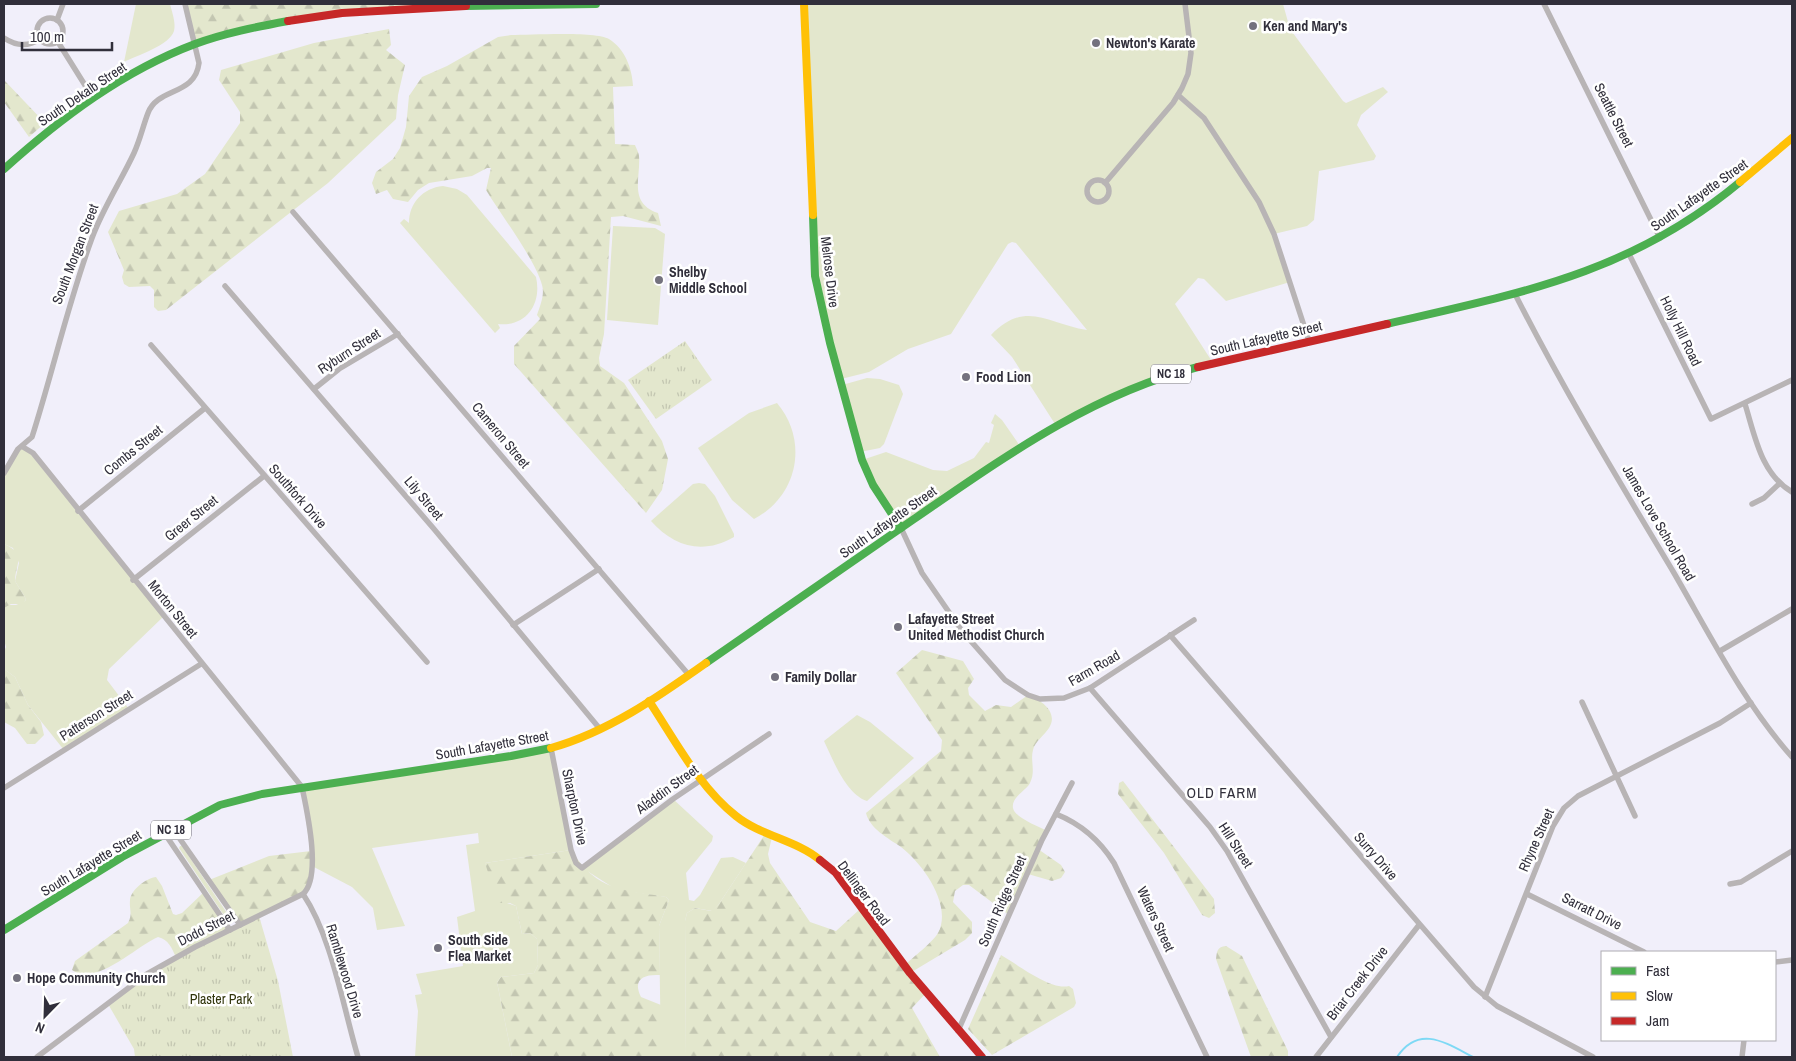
<svg xmlns="http://www.w3.org/2000/svg" width="1796" height="1061" viewBox="0 0 1796 1061" font-family="'Archivo Narrow',sans-serif">
<style>
.grass{fill:#e3e7cd}
.forest{fill:url(#forest-firs)}
.park{fill:url(#park-tufts)}
.lines{fill:none;stroke-linecap:round;stroke-linejoin:round}
.stream{stroke:#7ed9f5;stroke-width:2}
.street{stroke:#b8b4b5;stroke-width:5.5}
.fast{stroke:#4caf50;stroke-width:8}
.slow{stroke:#ffc107;stroke-width:8}
.jam{stroke:#c62828;stroke-width:8}
.poi-dot{fill:#74727e;stroke:#fff;stroke-width:2}
.labels{text-anchor:middle;stroke-width:5;stroke-linejoin:round;paint-order:stroke}
.shield{fill:#fff;stroke:#6f6d76;stroke-width:1}
.shield-label{font-size:12px;font-weight:bold;fill:#312f3b}
.poi-label{font-size:14px;font-weight:bold;fill:#312f3b;stroke:#fff;text-anchor:start}
.street-label{font-size:14px;fill:#312f3b;stroke:#fff}
.park-label{font-size:14px;fill:#31350c;stroke:#fff}
.neighbourhood-label{font-size:15px;letter-spacing:1px;fill:#312f3b;stroke:#fff}
</style>
<defs>
<pattern id="forest-firs" width="22" height="20" patternUnits="userSpaceOnUse" patternTransform="scale(1.25)"><rect width="22" height="20" fill="#e3e7cd"/><path d="M5 1l3.5 6h-7zM16 11l3.5 6h-7z" fill="#c3c6b1"/></pattern>
<pattern id="park-tufts" width="24" height="20" patternUnits="userSpaceOnUse" patternTransform="scale(1.25)"><rect width="24" height="20" fill="#e3e7cd"/><path d="M3 7l-1-3M5 7V3M7 7l1-3M15 17l-1-3M17 17v-4M19 17l1-3" fill="none" stroke="#c3c6b1"/></pattern>
</defs>
<rect width="100%" height="100%" fill="#f1effa"/>
<g class="grass">
<path d="M136 4H170C172 12 176 23 174 31 170 45 136 56 124 62Z"/>
<path d="M804 4H1283L1290 29 1343 101 1346 103 1383 87 1388 92 1361 115 1357 125 1376 156 1374 160 1319 171 1314 220 1307 226 1274 234 1290 282 1226 301 1204 279 1198 278 1175 304 1213 363 1196 367 1055 424 1012 357 991 335C1026 299 1048 324 1087 330L1016 243 1012 242 1008 244 951 334 908 349 869 372 841 379 818 290Z"/>
<path d="M443 186 457 189 467 195 536 277C542 303 527 327 498 324L500 328 495 333 400 223 404 219 409 223C409 203 423 188 443 186Z"/>
<path d="M613 226 655 228 665 234 658 325 607 320Z"/>
<path d="M867 378 880 379 899 385 903 394 884 444 880 448 860 452 842 385Z"/>
<path d="M777 403C809 441 798 496 754 519L732 500 698 448 749 413Z"/>
<path d="M995 414 1002 420 1020 446 901 528 862 460 886 452 933 470 947 471 974 458 986 442 989 443 994 425 991 423Z"/>
<path d="M25 447 163 617 109 669 107 680 129 709 64 750 28 705 15 677 4 669V651L6 647 4 640V608L7 605H16L25 601 26 599 15 581 19 563 13 548 4 544V473L18 449Z"/>
<path d="M699 483 705 484 715 496 734 534V537C703 555 674 547 651 521L693 484Z"/>
<path d="M857 715 870 722 914 758 867 801C846 794 833 760 824 741Z"/>
<path d="M551 748 571 850 485 863 504 902 516 906 522 934 530 933 537 939 538 965 534 973 501 977 497 982 512 1057H415L418 1011 415 995 422 994 416 974 463 966 457 917 475 911 466 845 479 843 478 833 372 848 405 926 377 930 373 908 352 887 312 866 302 787Z"/>
<path d="M673 799 713 836 712 841 686 873 689 900 694 901 700 895 721 858 733 857 746 863 719 904 712 911 695 908 687 913 685 921 686 1057H661L659 926 669 900 666 897 617 890 584 869Z"/>
<path d="M180 846H182L227 913 226 915 223 914 179 848Z"/>
</g>
<g class="forest">
<path d="M185 4H548L314 15 194 45Z"/>
<path d="M389 29 391 45 386 50 405 65 398 95 396 119 328 183 166 310 158 311 154 307V290L150 286 129 287 124 284 122 277 124 270 108 232 119 211 177 194 205 174 240 123V112L219 80 221 70 314 43Z"/>
<path d="M511 35C530 35 595 31 609 39 625 49 632 68 633 86L613 87 615 144 635 145C636 148 639 153 639 156 641 177 628 203 658 213L661 226 623 216 611 217 604 334 599 358 600 366 624 383 662 441 668 459 662 490 646 513 514 364V346L540 319 537 315C540 306 545 295 542 285 535 259 501 215 486 190L491 168H487L472 176 429 183 418 190 408 202 393 199 387 190 376 194 372 183 376 172 393 159 400 148 406 127 409 96 422 77 447 66 498 37Z"/>
<path d="M4 80 45 123 29 137 4 102Z"/>
<path d="M4 544C27 554 16 562 15 581L26 599 23 604H11L4 608Z"/>
<path d="M922 650 963 661 974 679 968 688 969 695 985 711 996 705 1011 707 1028 695C1041 700 1059 712 1049 728 1044 736 1035 741 1033 750 1030 761 1036 771 1030 783 1026 791 1011 797 1013 808 1015 818 1038 826 1047 831L1038 849 1061 865 1065 872 1061 878 1052 881 1028 874 1009 915 969 885H963L955 891 953 902 972 922V933L965 940 910 973 926 993 912 1008 940 1057H686L685 921 687 913 695 908 711 911 719 904 765 834 772 837 768 854 770 863 810 922 836 931 860 909 904 966C913 957 932 943 938 933 953 905 922 863 901 847 888 838 870 829 866 813L941 751 942 740 896 673Z"/>
<path d="M4 669 15 677 28 705 41 722 44 735 35 744H27L15 728 4 722Z"/>
<path d="M1123 781 1214 899 1215 913 1209 918 1202 915 1164 853 1118 794 1119 783Z"/>
<path d="M571 850C598 892 622 889 666 897L669 900 659 926 660 975C644 974 632 979 641 997L661 1005V1057H512L497 982 501 977 534 973 538 965 537 939 530 933 522 934 516 906 510 903H498L485 863Z"/>
<path d="M311 851 312 866 306 891 240 925 209 880 269 856Z"/>
<path d="M156 877 162 886 173 914 176 915 182 913 204 892 230 930 176 957C171 947 169 940 158 937 135 947 96 987 72 970L75 961 128 923C133 914 129 909 130 900 131 889 147 878 156 877Z"/>
<path d="M1226 946 1242 956 1288 1051V1057H1251L1216 959C1217 951 1217 947 1226 946Z"/>
<path d="M1001 955C1017 964 1051 991 1069 986L1073 989 1076 1003 1074 1007 992 1055 968 1029Z"/>
</g>
<g class="park">
<path d="M685 341 712 380 656 419 628 380Z"/>
<path d="M259 916 278 981 293 1057H135L134 1049 108 1004 147 974Z"/>
</g>
<g class="lines">
<path class="stream" d="M1397 1057C1419 1024 1446 1043 1473 1057"/>
<g class="street">
<path d="M1544 4 1660 238"/>
<circle cx="50" cy="31" r="13"/>
<path d="M57 20 63 4"/>
<path d="M4 38C16 46 28 47 40 39"/>
<path d="M58 42 93 98"/>
<path d="M1178 95 1204 118 1259 202 1274 234 1309 341"/>
<circle cx="1098" cy="191" r="11"/>
<path d="M1105 183 1173 103 1182 88 1188 74 1191 53 1185 4"/>
<path d="M293 212 689 675"/>
<path d="M1629 254 1711 419 1792 380"/>
<path d="M225 286 434 529 600 729"/>
<path d="M1515 294C1563 389 1619 481 1674 573 1710 635 1744 703 1792 757"/>
<path d="M151 345 427 662"/>
<path d="M314 389 339 369 398 334"/>
<path d="M1745 404C1755 436 1761 474 1792 492"/>
<path d="M23 447 33 453 302 787C307 811 322 877 303 894L195 947 147 974 37 1057"/>
<path d="M4 473 18 449 32 437C53 371 68 303 92 238 103 208 121 181 134 153 140 140 143 126 148 113 158 87 195 96 199 63L185 4"/>
<path d="M1752 504 1764 498 1779 484"/>
<path d="M78 511 205 408"/>
<path d="M901 528 922 573 962 631 1005 680 1028 695 1040 699 1064 698 1090 688 1194 620"/>
<path d="M133 580 264 476"/>
<path d="M513 625 599 569"/>
<path d="M1170 635 1474 987 1497 1006 1593 1057"/>
<path d="M1720 651 1792 609"/>
<path d="M1090 688 1210 827 1227 851 1331 1037"/>
<path d="M1582 702 1635 816"/>
<path d="M551 748 571 850 576 863 582 868 673 799 769 734"/>
<path d="M4 788 201 664"/>
<path d="M1056 814C1081 824 1099 839 1114 863L1207 1057"/>
<path d="M173 829 240 925"/>
<path d="M165 834 230 930"/>
<path d="M1730 884 1741 882 1792 851"/>
<path d="M303 894C332 937 343 1007 358 1057"/>
<path d="M1527 894 1644 952"/>
<path d="M1775 962 1792 960"/>
<path d="M1485 997 1553 826 1564 808 1578 796 1720 723 1751 703"/>
<path d="M958 1031 1042 840 1072 783"/>
<path d="M1316 1057 1419 925"/>
<path d="M1742 1057 1744 1040"/>
</g>
<g class="fast">
<path d="M466 6 596 4"/>
<path d="M4 169C61 118 123 71 195 44 225 33 256 27 288 21"/>
<path d="M813 215 815 276 830 343 862 460 873 485 901 528"/>
<path d="M1387 324C1521 293 1631 273 1740 182"/>
<path d="M706 663C775 615 844 567 914 519 1003 458 1091 394 1198 367"/>
<path d="M4 930 122 857 220 805 262 794 511 756 551 748"/>
</g>
<g class="slow">
<path d="M804 4 813 215"/>
<path d="M1740 182 1792 138"/>
<path d="M649 701C675 740 699 787 736 816 761 836 796 840 820 860"/>
<path d="M551 748C608 732 658 697 706 663"/>
</g>
<g class="jam">
<path d="M288 21 342 13 466 6"/>
<path d="M1198 367 1387 324"/>
<path d="M820 860 836 873 910 973 982 1057"/>
</g>
</g>
<g class="poi-dot">
<circle cx="1253" cy="26" r="5"/>
<circle cx="1096" cy="43" r="5"/>
<circle cx="659" cy="280" r="5"/>
<circle cx="966" cy="377" r="5"/>
<circle cx="898" cy="627" r="5"/>
<circle cx="775" cy="677" r="5"/>
<circle cx="438" cy="948" r="5"/>
<circle cx="17" cy="978" r="5"/>
</g>
<g class="labels">
<g class="shield">
<rect x="1151" y="364.5" width="40" height="19" rx="4"/>
<rect x="151" y="820.5" width="40" height="19" rx="4"/>
</g>
<g class="shield-label">
<text x="1171" y="378">NC 18</text>
<text x="171" y="834">NC 18</text>
</g>
<g class="poi-label">
<text x="1263" y="31">Ken and Mary's</text>
<text x="1106" y="48">Newton's Karate</text>
<text x="669" y="277">Shelby<tspan x="669" dy="16">Middle School</tspan></text>
<text x="976" y="382">Food Lion</text>
<text x="908" y="624">Lafayette Street<tspan x="908" dy="16">United Methodist Church</tspan></text>
<text x="785" y="682">Family Dollar</text>
<text x="448" y="945">South Side<tspan x="448" dy="16">Flea Market</tspan></text>
<text x="27" y="983">Hope Community Church</text>
</g>
<g class="street-label">
<text transform="translate(82 94) rotate(-34)" y="5">South Dekalb Street</text>
<text transform="translate(1614 115) rotate(63)" y="5">Seattle Street</text>
<text transform="translate(1699 195) rotate(-35)" y="5">South Lafayette Street</text>
<text transform="translate(75 254) rotate(-69)" y="5">South Morgan Street</text>
<text transform="translate(830 272) rotate(83)" y="5">Melrose Drive</text>
<text transform="translate(1681 331) rotate(64)" y="5">Holly Hill Road</text>
<text transform="translate(1266 338) rotate(-13)" y="5">South Lafayette Street</text>
<text transform="translate(349 351) rotate(-33)" y="5">Ryburn Street</text>
<text transform="translate(501 435) rotate(50)" y="5">Cameron Street</text>
<text transform="translate(133 450) rotate(-39)" y="5">Combs Street</text>
<text transform="translate(298 496) rotate(49)" y="5">Southfork Drive</text>
<text transform="translate(424 498) rotate(50)" y="5">Lily Street</text>
<text transform="translate(191 518) rotate(-39)" y="5">Greer Street</text>
<text transform="translate(888 522) rotate(-35)" y="5">South Lafayette Street</text>
<text transform="translate(1659 523) rotate(60)" y="5">James Love School Road</text>
<text transform="translate(173 609) rotate(51)" y="5">Morton Street</text>
<text transform="translate(1094 668) rotate(-30)" y="5">Farm Road</text>
<text transform="translate(96 715) rotate(-32)" y="5">Patterson Street</text>
<text transform="translate(492 745) rotate(-10)" y="5">South Lafayette Street</text>
<text transform="translate(667 789) rotate(-36)" y="5">Aladdin Street</text>
<text transform="translate(575 807) rotate(78)" y="5">Sharpton Drive</text>
<text transform="translate(1536 840) rotate(-66)" y="5">Rhyne Street</text>
<text transform="translate(1236 845) rotate(57)" y="5">Hill Street</text>
<text transform="translate(1376 856) rotate(49)" y="5">Surry Drive</text>
<text transform="translate(91 863) rotate(-31)" y="5">South Lafayette Street</text>
<text transform="translate(864 893) rotate(53)" y="5">Dellinger Road</text>
<text transform="translate(1002 901) rotate(-66)" y="5">South Ridge Street</text>
<text transform="translate(1592 911) rotate(27)" y="5">Sarratt Drive</text>
<text transform="translate(1156 919) rotate(65)" y="5">Waters Street</text>
<text transform="translate(206 928) rotate(-27)" y="5">Dodd Street</text>
<text transform="translate(345 971) rotate(73)" y="5">Ramblewood Drive</text>
<text transform="translate(1357 983) rotate(-52)" y="5">Briar Creek Drive</text>
</g>
<g class="park-label">
<text x="221" y="1004">Plaster Park</text>
</g>
<g class="neighbourhood-label">
<text x="1222" y="798">OLD FARM</text>
</g>
</g>
<rect width="1796" height="1061" fill="none" stroke="#312f3b" stroke-width="10"/>
<rect x="1601" y="951" width="175" height="90" fill="#ffffff" stroke="#adacb1"/>
<rect x="1611" y="967" width="25" height="8" fill="#4caf50" stroke="#adacb1"/>
<text x="1646" y="976" font-size="15" fill="#312f3b">Fast</text>
<rect x="1611" y="992" width="25" height="8" fill="#ffc107" stroke="#adacb1"/>
<text x="1646" y="1001" font-size="15" fill="#312f3b">Slow</text>
<rect x="1611" y="1017" width="25" height="8" fill="#c62828" stroke="#adacb1"/>
<text x="1646" y="1026" font-size="15" fill="#312f3b">Jam</text>
<g transform="translate(45 1016) rotate(203)" stroke="#ffffff" stroke-width="4" paint-order="stroke">
<path d="M0-4L9 19L0 12L-9 19Z" fill="#312f3b"/>
<text y="-8" font-size="14" font-weight="bold" text-anchor="middle" fill="#312f3b">N</text>
</g>
<path d="M22 42v8h90v-8" fill="none" stroke="#312f3b" stroke-width="2.5"/>
<text x="30" y="42" font-size="15" fill="#312f3b" stroke="#ffffff" stroke-width="4" paint-order="stroke">100 m</text>
</svg>
